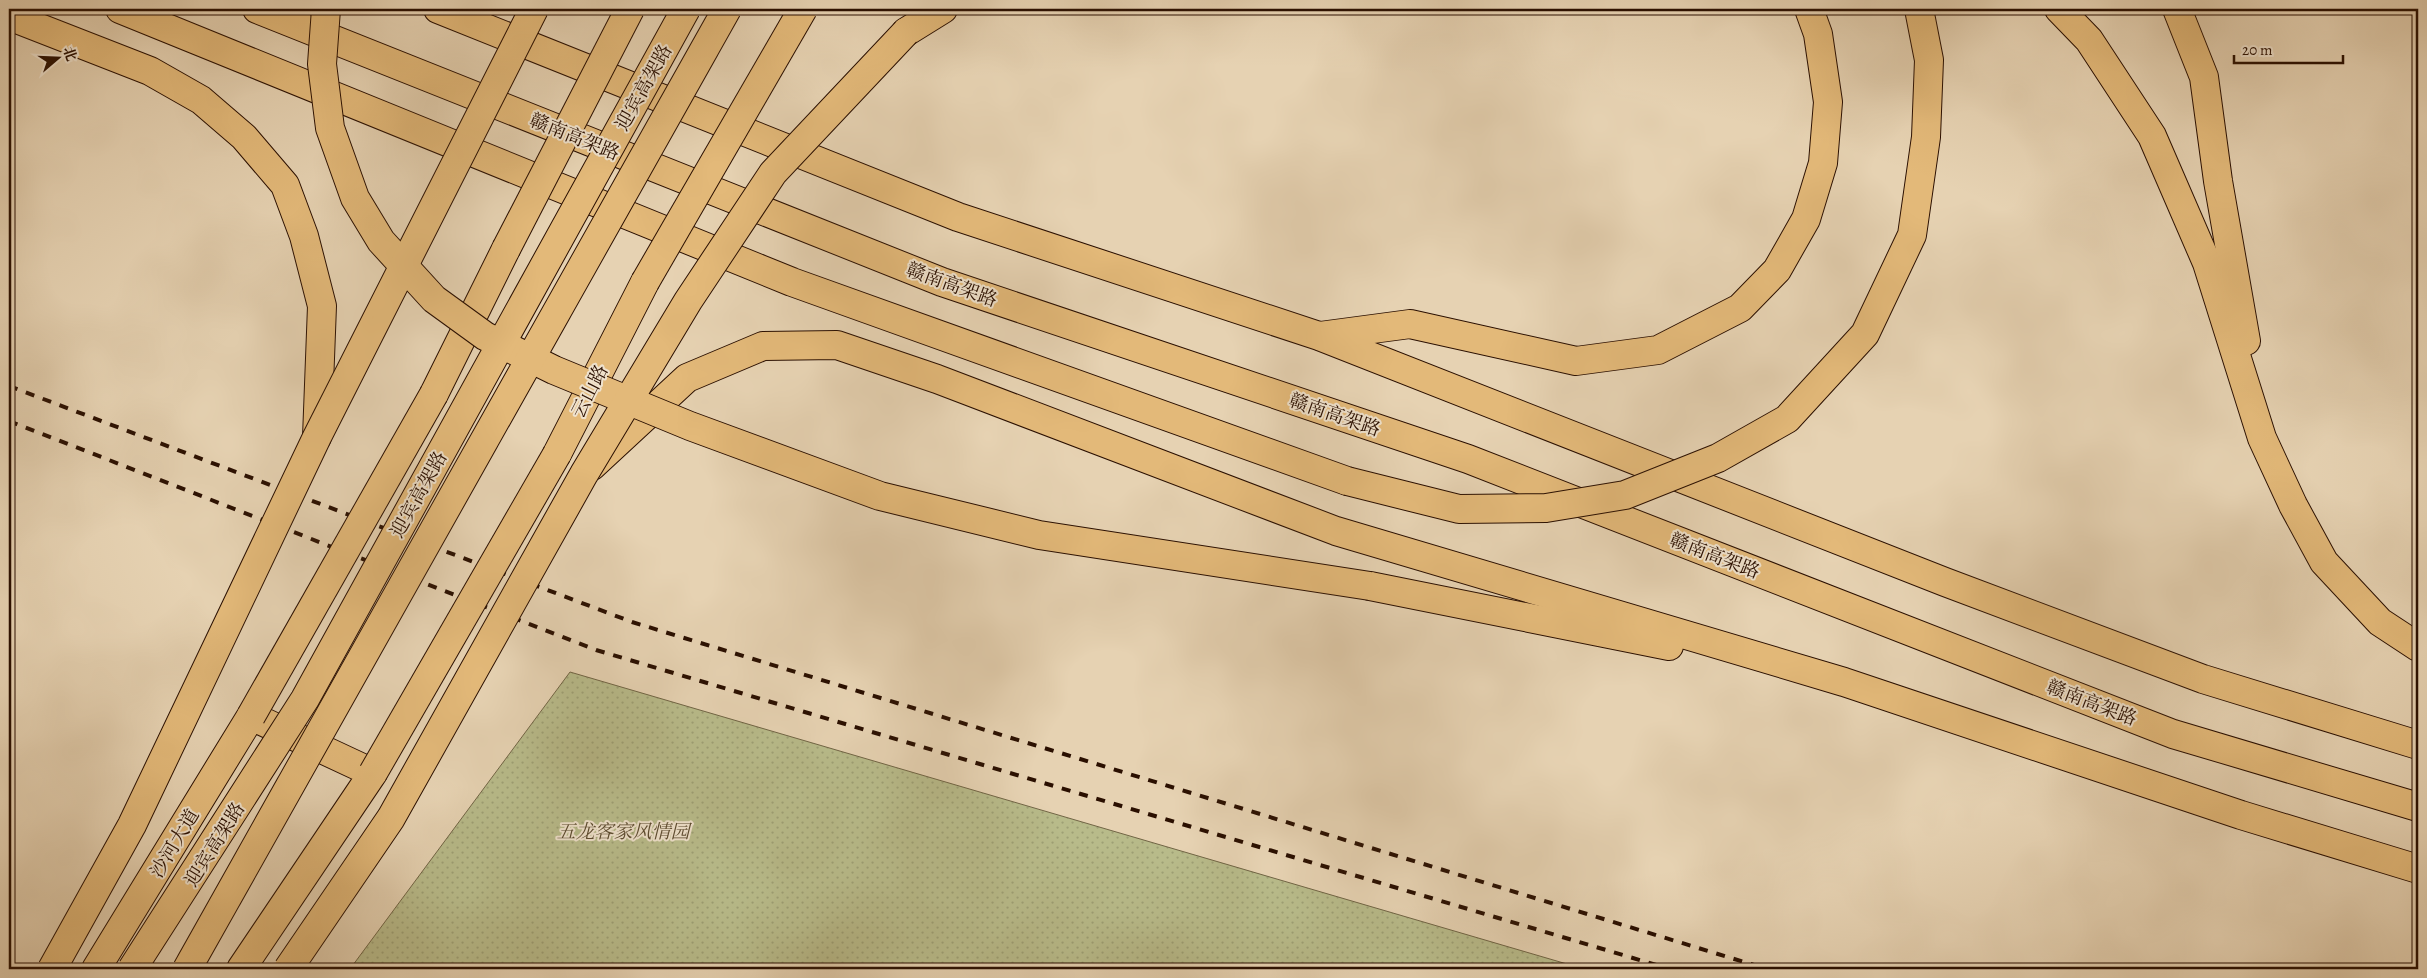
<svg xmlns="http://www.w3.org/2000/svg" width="2427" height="978" viewBox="0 0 2427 978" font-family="Alegreya,'Noto Serif SC',serif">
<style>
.park{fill:url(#park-dots);stroke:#716545}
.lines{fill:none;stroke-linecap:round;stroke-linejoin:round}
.primary-casing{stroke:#2a0f00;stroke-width:30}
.highway-casing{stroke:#2a0f00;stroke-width:30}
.primary{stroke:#e3b979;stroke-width:28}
.highway{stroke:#e3b979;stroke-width:28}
.rail{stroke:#2a0f00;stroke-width:4;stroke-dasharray:9 9;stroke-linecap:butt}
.primary-bridge-casing{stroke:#2a0f00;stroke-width:30;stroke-linecap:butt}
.highway-bridge-casing{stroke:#2a0f00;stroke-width:30;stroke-linecap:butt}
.primary-bridge{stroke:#e3b979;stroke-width:28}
.highway-bridge{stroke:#e3b979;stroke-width:28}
.labels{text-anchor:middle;stroke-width:4;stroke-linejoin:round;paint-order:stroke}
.street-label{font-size:19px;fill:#2a0f00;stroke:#efe2cd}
.park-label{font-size:19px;font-style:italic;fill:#5c4b30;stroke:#efe2cd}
</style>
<defs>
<pattern id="park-dots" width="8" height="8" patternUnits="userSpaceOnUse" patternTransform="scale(1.25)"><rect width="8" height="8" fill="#b8bb8a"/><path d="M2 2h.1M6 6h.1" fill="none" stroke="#9ea075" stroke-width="1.8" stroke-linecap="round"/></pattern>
</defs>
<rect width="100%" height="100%" fill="#e6d2b2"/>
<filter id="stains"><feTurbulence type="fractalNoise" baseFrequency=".004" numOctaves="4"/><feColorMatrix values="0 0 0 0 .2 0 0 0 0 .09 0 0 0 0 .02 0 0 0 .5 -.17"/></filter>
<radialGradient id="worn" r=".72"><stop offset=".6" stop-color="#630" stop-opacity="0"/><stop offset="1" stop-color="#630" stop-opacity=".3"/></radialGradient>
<path class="park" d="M570 672 1584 969H350Z"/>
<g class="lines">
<g class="primary-casing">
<g id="primary">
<path d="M434 394 506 249"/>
<path d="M557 454 645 282"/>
<path d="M96 969 251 716 373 773 241 969"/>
</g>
</g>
<g class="highway-casing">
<g id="highway">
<path d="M120 9 792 282 1347 481"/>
<path d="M257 9 942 282 1468 459 2173 734 2418 807"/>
<path d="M438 9 958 217 1319 336 1945 582 2203 679 2418 745"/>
<path d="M2059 9 2089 40 2152 136 2207 263 2262 438 2293 505 2324 562 2380 622 2418 647"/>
<path d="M2177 9 2204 77 2218 181 2246 341"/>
<path d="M9 16 150 71 201 100 244 137 285 185 304 236 322 306 317 437"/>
<path d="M906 32 943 9"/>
<path d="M1320 336 1410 324 1576 361 1658 350 1740 308 1777 270 1806 219 1823 163 1828 102 1818 34 1809 9"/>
<path d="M592 466 687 378 763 346 837 345 937 379 1336 531 1844 682 2241 815 2418 869"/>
<path d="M1370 586 1669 646"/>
</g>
</g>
<use href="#primary" class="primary"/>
<use href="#highway" class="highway"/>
<g class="rail">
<path d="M9 386 632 622 1767 969"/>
<path d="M9 421 596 650 1670 969"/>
</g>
<g class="primary-bridge-casing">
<g id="primary-bridge">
<path d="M506 249 630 9"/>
<path d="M645 282 803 9"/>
<path d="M251 716 434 394"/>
<path d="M373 773 557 454"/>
</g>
</g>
<g class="highway-bridge-casing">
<g id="highway-bridge">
<path d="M326 9 322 64 330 128 355 198 381 241 434 299 485 336 554 370 690 426 880 496 1039 535 1370 586"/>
<path d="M1347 481 1459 509 1546 508 1625 495 1718 458 1787 419 1865 334 1912 235 1926 137 1929 60 1919 9"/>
<path d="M52 969 132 825 317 437 534 9"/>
<path d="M132 969 305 699 686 9"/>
<path d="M187 969 727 9"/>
<path d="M288 969 391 818 584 474 688 301 773 173 906 32"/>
</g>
</g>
<use href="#primary-bridge" class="primary-bridge"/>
<use href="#highway-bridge" class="highway-bridge"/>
</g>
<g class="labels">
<g class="street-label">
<text transform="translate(643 87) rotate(-61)" y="7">迎宾高架路</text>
<text transform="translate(575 136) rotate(22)" y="7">赣南高架路</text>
<text transform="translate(952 284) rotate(20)" y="7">赣南高架路</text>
<text transform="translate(589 391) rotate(-63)" y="7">云山路</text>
<text transform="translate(1335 414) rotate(19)" y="7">赣南高架路</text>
<text transform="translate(418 494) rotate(-61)" y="7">迎宾高架路</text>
<text transform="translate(1715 555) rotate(21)" y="7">赣南高架路</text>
<text transform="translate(2092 702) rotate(21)" y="7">赣南高架路</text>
<text transform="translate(174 843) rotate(-59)" y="7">沙河大道</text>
<text transform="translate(214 844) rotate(-58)" y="7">迎宾高架路</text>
</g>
<g class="park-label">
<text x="623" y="838">五龙客家风情园</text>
</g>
</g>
<rect width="2427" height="978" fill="none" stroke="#e6d2b2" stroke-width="30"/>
<rect x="10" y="10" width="2407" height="958" fill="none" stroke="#2a0f00" stroke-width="2.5"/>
<rect x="15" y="15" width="2397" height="948" fill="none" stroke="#2a0f00"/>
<g transform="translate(58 58) rotate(71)" stroke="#efe2cd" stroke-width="4" paint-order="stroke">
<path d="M0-4L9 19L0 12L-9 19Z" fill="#2a0f00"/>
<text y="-8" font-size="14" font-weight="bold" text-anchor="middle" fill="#2a0f00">北</text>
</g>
<path d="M2234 55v8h109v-8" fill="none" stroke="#2a0f00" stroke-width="2.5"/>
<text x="2242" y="55" font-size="15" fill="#2a0f00" stroke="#efe2cd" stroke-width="4" paint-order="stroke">20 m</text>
<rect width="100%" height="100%" filter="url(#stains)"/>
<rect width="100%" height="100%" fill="url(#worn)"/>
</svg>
